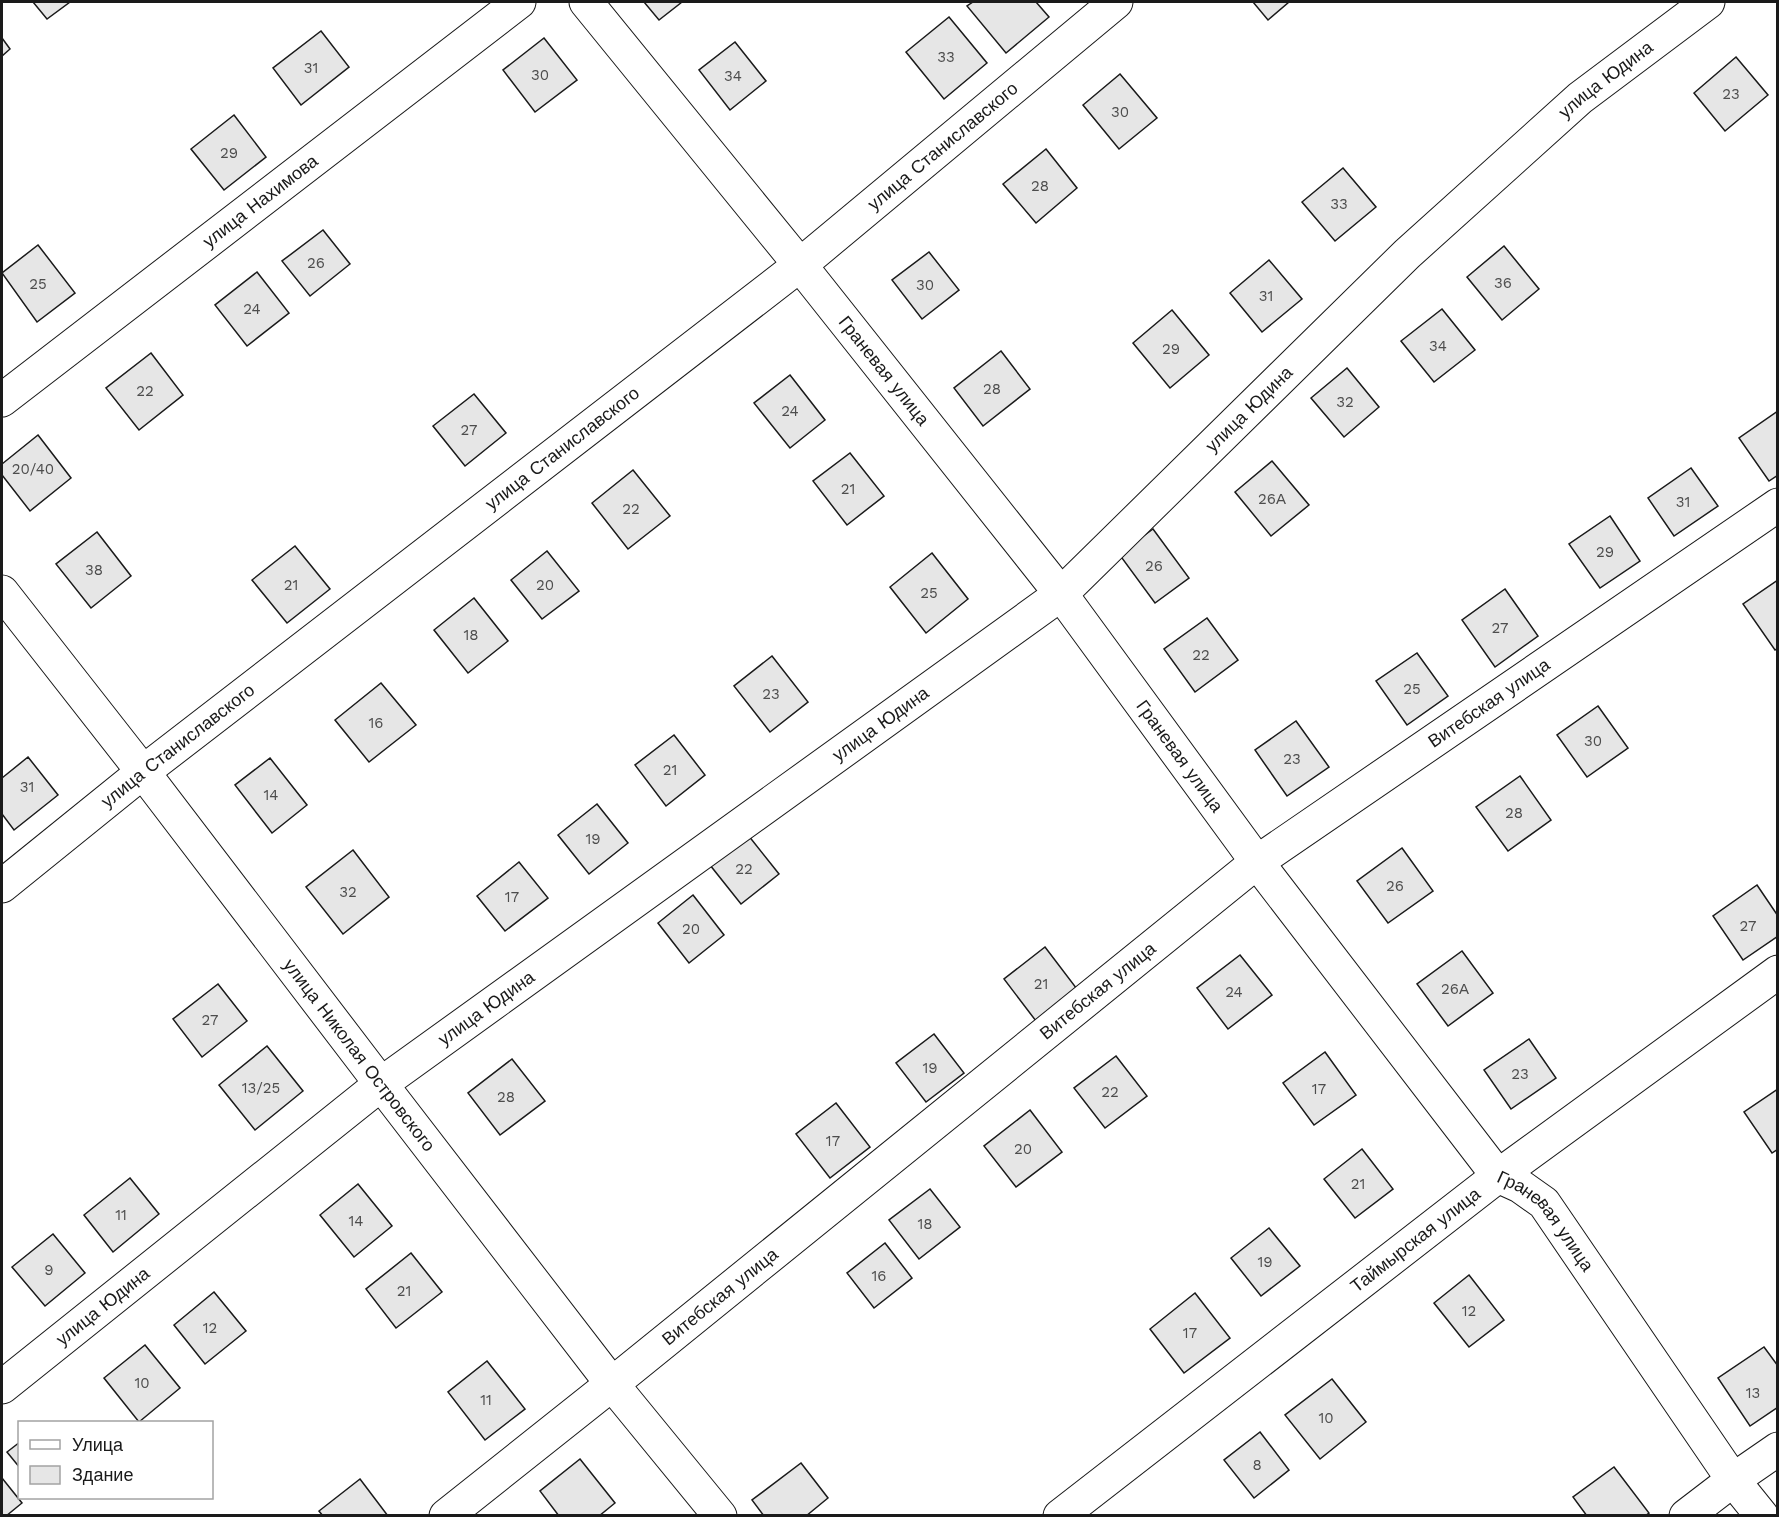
<svg xmlns="http://www.w3.org/2000/svg" width="1779" height="1517" viewBox="0 0 1779 1517" font-family="'Work Sans',sans-serif">
<style>
.building{fill:#e6e6e6;stroke:#1a1a1a;stroke-width:1.5}
.lines{fill:none;stroke-linecap:round;stroke-linejoin:round}
.minor-casing{stroke:#1a1a1a;stroke-width:35}
.minor{stroke:#fff;stroke-width:33}
.labels{text-anchor:middle;stroke-width:4.5;stroke-linejoin:round;paint-order:stroke}
.number-label{font-size:15px;fill:#4d4d4d}
.street-label{font-size:18px;fill:#1a1a1a;stroke:#fff}
</style>
<rect width="100%" height="100%" fill="#fff"/>
<g class="building">
<path d="M33 2H70L47 19Z"/>
<path d="M644 2H682L659 20Z"/>
<path d="M973 2H1036L1049 17 1006 53 967 6Z"/>
<path d="M1253 2H1289L1268 20Z"/>
<path d="M949 17 987 63 944 99 906 52Z"/>
<path d="M321 31 349 67 301 105 273 68Z"/>
<path d="M2 38 10 49 2 56Z"/>
<path d="M544 38 577 80 535 112 503 70Z"/>
<path d="M735 42 766 81 730 110 699 70Z"/>
<path d="M1736 57 1768 95 1725 131 1694 93Z"/>
<path d="M1120 74 1157 118 1119 149 1083 105Z"/>
<path d="M234 115 266 157 224 190 191 149Z"/>
<path d="M1046 149 1077 188 1036 223 1003 184Z"/>
<path d="M1343 168 1376 207 1335 241 1302 202Z"/>
<path d="M323 230 350 264 310 296 282 261Z"/>
<path d="M38 245 75 293 37 322 2 273Z"/>
<path d="M1504 246 1539 289 1502 320 1467 277Z"/>
<path d="M929 252 959 290 922 319 892 280Z"/>
<path d="M1269 260 1302 299 1262 332 1230 293Z"/>
<path d="M257 272 289 313 247 346 215 305Z"/>
<path d="M1442 309 1475 350 1434 382 1401 341Z"/>
<path d="M1172 310 1209 355 1170 388 1133 343Z"/>
<path d="M1001 351 1030 389 983 426 954 388Z"/>
<path d="M151 353 183 395 139 430 106 388Z"/>
<path d="M1347 368 1379 407 1344 437 1311 398Z"/>
<path d="M790 375 825 420 790 448 754 403Z"/>
<path d="M474 394 506 433 465 466 433 426Z"/>
<path d="M1778 411V475L1769 481 1739 438Z"/>
<path d="M38 435 71 478 30 511 2 475V464Z"/>
<path d="M850 453 884 496 847 525 813 481Z"/>
<path d="M1272 461 1309 505 1271 536 1235 492Z"/>
<path d="M1691 468 1718 506 1674 536 1648 498Z"/>
<path d="M633 470 670 516 628 549 592 503Z"/>
<path d="M1610 516 1640 561 1600 588 1569 544Z"/>
<path d="M1153 529 1189 578 1155 603 1119 554Z"/>
<path d="M97 532 131 576 91 608 56 564Z"/>
<path d="M295 546 330 589 287 623 252 580Z"/>
<path d="M547 551 579 591 542 619 511 580Z"/>
<path d="M932 553 968 599 926 633 890 587Z"/>
<path d="M1778 580V648L1775 650 1743 604Z"/>
<path d="M1505 589 1538 636 1495 667 1462 620Z"/>
<path d="M474 598 508 641 468 673 434 630Z"/>
<path d="M1207 618 1238 660 1195 692 1164 649Z"/>
<path d="M1417 653 1448 696 1407 725 1376 681Z"/>
<path d="M772 656 808 702 770 732 734 686Z"/>
<path d="M381 683 416 725 369 762 335 720Z"/>
<path d="M1598 706 1628 748 1587 777 1557 735Z"/>
<path d="M1296 721 1329 767 1287 796 1255 750Z"/>
<path d="M674 735 705 775 666 806 635 765Z"/>
<path d="M28 757 58 795 14 830 2 814V778Z"/>
<path d="M270 758 307 805 272 833 235 785Z"/>
<path d="M1520 776 1551 820 1508 851 1476 807Z"/>
<path d="M597 804 628 843 589 874 558 835Z"/>
<path d="M748 835 779 874 741 904 710 865Z"/>
<path d="M1402 848 1433 891 1388 923 1357 881Z"/>
<path d="M353 850 389 897 343 934 306 887Z"/>
<path d="M519 862 548 898 505 931 477 896Z"/>
<path d="M1757 885 1778 916V936L1743 960 1713 916Z"/>
<path d="M693 895 724 935 689 963 658 923Z"/>
<path d="M1045 947 1077 989 1036 1021 1004 979Z"/>
<path d="M1462 951 1493 993 1448 1026 1417 984Z"/>
<path d="M1240 955 1272 995 1228 1029 1197 988Z"/>
<path d="M218 984 247 1021 202 1057 173 1019Z"/>
<path d="M934 1034 964 1073 926 1102 896 1063Z"/>
<path d="M1529 1039 1556 1078 1511 1109 1484 1070Z"/>
<path d="M267 1046 303 1091 255 1130 219 1085Z"/>
<path d="M1325 1052 1356 1095 1314 1125 1283 1083Z"/>
<path d="M1116 1056 1147 1096 1105 1128 1074 1088Z"/>
<path d="M512 1059 545 1101 500 1135 468 1093Z"/>
<path d="M1778 1089V1149L1772 1153 1744 1112Z"/>
<path d="M836 1103 870 1147 830 1178 796 1134Z"/>
<path d="M1030 1110 1062 1152 1016 1187 984 1146Z"/>
<path d="M1362 1149 1393 1189 1355 1218 1324 1179Z"/>
<path d="M130 1178 159 1214 113 1252 84 1215Z"/>
<path d="M358 1184 392 1226 354 1257 320 1215Z"/>
<path d="M930 1189 960 1227 919 1259 889 1220Z"/>
<path d="M1269 1228 1300 1266 1261 1296 1231 1258Z"/>
<path d="M53 1234 85 1273 45 1306 12 1267Z"/>
<path d="M885 1243 912 1278 874 1308 847 1273Z"/>
<path d="M411 1253 442 1292 396 1328 366 1289Z"/>
<path d="M1469 1275 1504 1320 1469 1347 1434 1303Z"/>
<path d="M214 1292 246 1331 205 1364 174 1325Z"/>
<path d="M1195 1293 1230 1338 1184 1373 1150 1329Z"/>
<path d="M145 1345 180 1388 139 1422 104 1378Z"/>
<path d="M1764 1347 1778 1366V1407L1750 1426 1718 1378Z"/>
<path d="M487 1361 525 1409 485 1440 448 1392Z"/>
<path d="M1332 1379 1366 1422 1320 1459 1285 1415Z"/>
<path d="M1260 1432 1289 1470 1254 1498 1224 1460Z"/>
<path d="M20 1442V1468L7 1452Z"/>
<path d="M580 1459 615 1503 599 1516H559L540 1491Z"/>
<path d="M801 1463 828 1498 806 1516H764L752 1500Z"/>
<path d="M1614 1467 1649 1513 1645 1516H1587L1573 1497Z"/>
<path d="M2 1478 22 1503 6 1516H2Z"/>
<path d="M360 1479 388 1516H323L319 1511Z"/>
</g>
<g class="lines">
<g class="minor-casing">
<g id="minor">
<path id="s1" d="M586 2 800 265 1061 594 1257 862 1498 1176 1520 1186 1544 1203 1733 1480 1762 1516"/>
<path id="s2" d="M2 400 519 2"/>
<path id="s3" d="M2 592 143 772 381 1084 612 1384 720 1516"/>
<path id="s4" d="M2 886 143 772 800 265 1116 2"/>
<path id="s5" d="M2 1387 381 1084 1061 594 1407 254 1580 98 1708 2"/>
<path id="s6" d="M446 1516 612 1384 1257 862 1778 505"/>
<path id="s7" d="M1060 1516 1498 1176 1778 972"/>
<path d="M1686 1516 1733 1480 1778 1449"/>
</g>
</g>
<use href="#minor" class="minor"/>
</g>
<g class="labels">
<g class="number-label">
<text x="946" y="62">33</text>
<text x="311" y="73">31</text>
<text x="540" y="80">30</text>
<text x="733" y="81">34</text>
<text x="1731" y="99">23</text>
<text x="1120" y="117">30</text>
<text x="229" y="158">29</text>
<text x="1040" y="191">28</text>
<text x="1339" y="209">33</text>
<text x="316" y="268">26</text>
<text x="1503" y="288">36</text>
<text x="38" y="289">25</text>
<text x="925" y="290">30</text>
<text x="1266" y="301">31</text>
<text x="252" y="314">24</text>
<text x="1438" y="351">34</text>
<text x="1171" y="354">29</text>
<text x="992" y="394">28</text>
<text x="145" y="396">22</text>
<text x="1345" y="407">32</text>
<text x="790" y="416">24</text>
<text x="469" y="435">27</text>
<text x="33" y="474">20/40</text>
<text x="848" y="494">21</text>
<text x="1272" y="504">26А</text>
<text x="1683" y="507">31</text>
<text x="631" y="514">22</text>
<text x="1605" y="557">29</text>
<text x="1154" y="571">26</text>
<text x="94" y="575">38</text>
<text x="291" y="590">21</text>
<text x="545" y="590">20</text>
<text x="929" y="598">25</text>
<text x="1500" y="633">27</text>
<text x="471" y="640">18</text>
<text x="1201" y="660">22</text>
<text x="1412" y="694">25</text>
<text x="771" y="699">23</text>
<text x="376" y="728">16</text>
<text x="1593" y="746">30</text>
<text x="1292" y="764">23</text>
<text x="670" y="775">21</text>
<text x="27" y="792">31</text>
<text x="271" y="800">14</text>
<text x="1514" y="818">28</text>
<text x="593" y="844">19</text>
<text x="744" y="874">22</text>
<text x="1395" y="891">26</text>
<text x="348" y="897">32</text>
<text x="512" y="902">17</text>
<text x="1748" y="931">27</text>
<text x="691" y="934">20</text>
<text x="1041" y="989">21</text>
<text x="1455" y="994">26А</text>
<text x="1234" y="997">24</text>
<text x="210" y="1025">27</text>
<text x="930" y="1073">19</text>
<text x="1520" y="1079">23</text>
<text x="261" y="1093">13/25</text>
<text x="1319" y="1094">17</text>
<text x="1110" y="1097">22</text>
<text x="506" y="1102">28</text>
<text x="833" y="1146">17</text>
<text x="1023" y="1154">20</text>
<text x="1358" y="1189">21</text>
<text x="121" y="1220">11</text>
<text x="356" y="1226">14</text>
<text x="925" y="1229">18</text>
<text x="1265" y="1267">19</text>
<text x="49" y="1275">9</text>
<text x="879" y="1281">16</text>
<text x="404" y="1296">21</text>
<text x="1469" y="1316">12</text>
<text x="210" y="1333">12</text>
<text x="1190" y="1338">17</text>
<text x="142" y="1388">10</text>
<text x="1753" y="1398">13</text>
<text x="486" y="1405">11</text>
<text x="1326" y="1423">10</text>
<text x="1257" y="1470">8</text>
</g>
<g class="street-label">
<text dy="6" stroke="none"><textPath href="#s5" startOffset="2073">улица Юдина</textPath></text>
<text dy="6" stroke="none"><textPath href="#s4" startOffset="1197">улица Станиславского</textPath></text>
<text dy="6" stroke="none"><textPath href="#s2" startOffset="326">улица Нахимова</textPath></text>
<text dy="6" stroke="none"><textPath href="#s1" startOffset="474">Граневая улица</textPath></text>
<text dy="6" stroke="none"><textPath href="#s5" startOffset="1587">улица Юдина</textPath></text>
<text dy="6" stroke="none"><textPath href="#s4" startOffset="711">улица Станиславского</textPath></text>
<text dy="6" stroke="none"><textPath href="#s6" startOffset="1323">Витебская улица</textPath></text>
<text dy="6" stroke="none"><textPath href="#s5" startOffset="1101">улица Юдина</textPath></text>
<text dy="6" stroke="none"><textPath href="#s4" startOffset="225">улица Станиславского</textPath></text>
<text dy="6" stroke="none"><textPath href="#s1" startOffset="960">Граневая улица</textPath></text>
<text dy="6" stroke="none"><textPath href="#s6" startOffset="837">Витебская улица</textPath></text>
<text dy="6" stroke="none"><textPath href="#s5" startOffset="615">улица Юдина</textPath></text>
<text dy="6" stroke="none"><textPath href="#s3" startOffset="585">улица Николая Островского</textPath></text>
<text dy="6" stroke="none"><textPath href="#s1" startOffset="1554">Граневая улица</textPath></text>
<text dy="6" stroke="none"><textPath href="#s7" startOffset="450">Таймырская улица</textPath></text>
<text dy="6" stroke="none"><textPath href="#s6" startOffset="351">Витебская улица</textPath></text>
<text dy="6" stroke="none"><textPath href="#s5" startOffset="129">улица Юдина</textPath></text>
</g>
</g>
<rect width="1779" height="1517" fill="none" stroke="#1a1a1a" stroke-width="6"/>
<rect x="18" y="1421" width="195" height="78" fill="#ffffff" stroke="#a3a3a3" stroke-width="1.5"/>
<rect x="30" y="1440" width="30" height="9" fill="#ffffff" stroke="#a3a3a3" stroke-width="1.5"/>
<text x="72" y="1451" font-size="18" fill="#1a1a1a">Улица</text>
<rect x="30" y="1466" width="30" height="18" fill="#e6e6e6" stroke="#a3a3a3" stroke-width="1.5"/>
<text x="72" y="1481" font-size="18" fill="#1a1a1a">Здание</text>
</svg>
